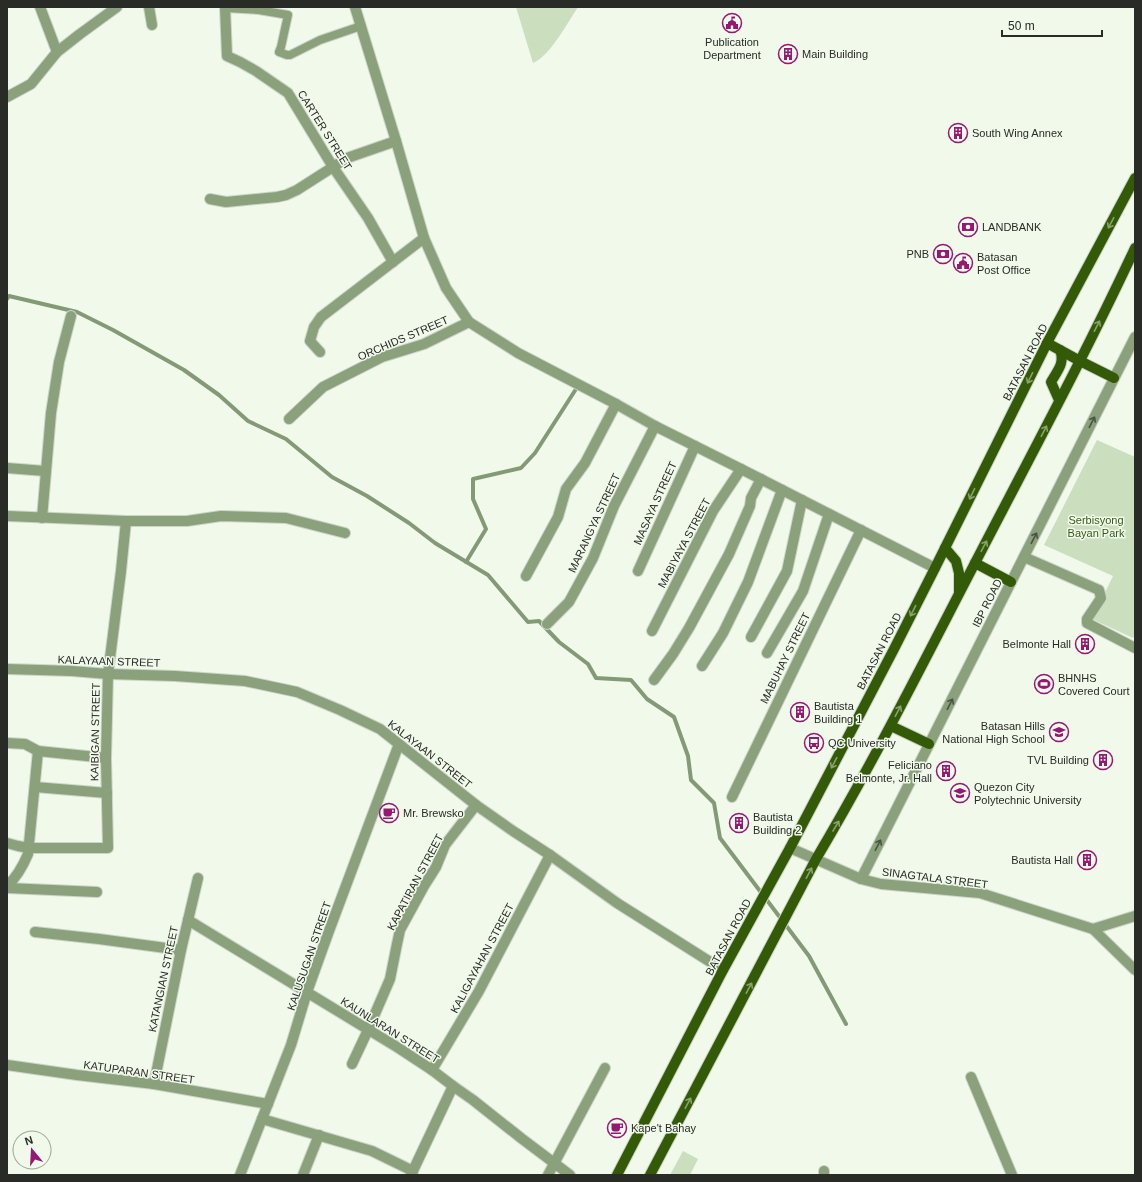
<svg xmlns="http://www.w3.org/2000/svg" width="1142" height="1182" viewBox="0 0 1142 1182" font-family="Helvetica,sans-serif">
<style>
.green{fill:#cbdebe}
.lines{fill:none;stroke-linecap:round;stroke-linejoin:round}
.stream{stroke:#849a76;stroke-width:4}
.pedestrian-casing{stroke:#ccd4c7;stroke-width:10}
.minor-casing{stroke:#ccd4c7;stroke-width:12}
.primary-casing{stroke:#ccd4c7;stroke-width:12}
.pedestrian{stroke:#8aa17b;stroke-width:8}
.minor{stroke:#8aa17b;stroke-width:10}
.primary{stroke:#335a07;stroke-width:10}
.oneway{stroke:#88a26d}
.oneway2{stroke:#4a5444}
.labels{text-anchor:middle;stroke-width:3;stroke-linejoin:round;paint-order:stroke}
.poi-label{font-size:11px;fill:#282b26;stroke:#f0f9ea;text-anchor:start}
.street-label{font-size:11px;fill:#282b26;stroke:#f0f9ea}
.park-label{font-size:11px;fill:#365a14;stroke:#f0f9ea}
</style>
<rect width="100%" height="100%" fill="#f0f9ea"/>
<g class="green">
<path d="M516 7H578C567 23 551 55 533 63Z"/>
<path d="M1097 440 1135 457V634L1133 638 1092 619 1113 576 1044 545Z"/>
<path d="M683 1151 698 1159 690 1175H670Z"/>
</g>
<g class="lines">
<g class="stream">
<path d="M7 299 9 296 77 312 113 330 184 370 219 395 248 421 286 439 332 477 367 496 409 523 435 543 488 575 528 622 539 621 559 642 588 664 596 678 631 680 647 699 674 717 688 756 691 780 714 803 720 838 809 956 846 1024"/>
<path d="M466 562 486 529 473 499V479L521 468 535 453 576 389"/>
</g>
<g class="pedestrian-casing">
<path id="pedestrian" d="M225 8 259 10 288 15 281 47 279 52 287 55H290L320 40 361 26"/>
</g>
<g class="minor-casing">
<g id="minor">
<path d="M40 7 57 52"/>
<path d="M149 7 152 25"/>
<path d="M225 7 227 56 240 62 256 71 288 93 333 167 368 218 393 262"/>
<path d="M355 7 396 141 424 238 446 288 469 322 518 353 616 404 655 426 741 469 935 568"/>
<path d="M7 97 31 84 57 52 80 34 117 7"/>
<path d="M210 199 226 202 277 197 286 195 297 190 347 158 396 141"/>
<path d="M320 352 310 341 314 327 321 317 424 238"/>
<path d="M289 419 323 387 382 357 424 344 469 322"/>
<path d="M7 468 45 471"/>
<path d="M7 516 126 521H187L221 516 286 518 345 533"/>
<path d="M42 518 51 413 59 362 71 316"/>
<path d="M1024 557 1099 590 1101 598 1087 619V623L1135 648"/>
<path d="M638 571 695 446"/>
<path d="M526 576 558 517 566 489 585 463 616 404"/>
<path d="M547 624 569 602 593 558 614 506 655 426"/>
<path d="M652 631 713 511 741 469"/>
<path d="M751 637 787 571 802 500"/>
<path d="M767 653 803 591 829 514"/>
<path d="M702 666 723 633 748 582 782 490"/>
<path d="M7 669 72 671 108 674 175 676 245 681 297 692 340 710 380 729 476 805 513 831 550 855 617 903 723 970"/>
<path d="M654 680 673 654 689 628 729 554 750 506 751 498 761 479"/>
<path d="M7 743 25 744 38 751 106 758"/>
<path d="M35 787 107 793"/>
<path d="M732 797 861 530"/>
<path d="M7 843 18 846 29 848H108L106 758 108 674 121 571 126 521"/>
<path d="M790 848 861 879 881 884 980 893 1093 929 1135 970"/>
<path d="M861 879 1135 337"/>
<path d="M7 886C17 877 23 866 28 854L38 751"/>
<path d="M7 888 97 892"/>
<path d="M188 920 397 1047 432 1070 453 1086 473 1100 521 1138 570 1175"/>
<path d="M1093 929 1135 916"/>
<path d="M35 932 99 939 181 950"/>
<path d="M352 1064 368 1030 390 979 397 944 400 930 424 886 436 867 445 845 476 805"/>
<path d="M7 1065 77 1075 154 1084 268 1104"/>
<path d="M432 1070 479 991 550 855"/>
<path d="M971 1077 1012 1175"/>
<path d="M154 1084 181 950 198 878"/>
<path d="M262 1119 372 1151 413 1171"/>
<path d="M240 1175 291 1045 307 992 329 931 399 744"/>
<path d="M303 1175 319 1135"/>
<path d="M411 1175 453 1086"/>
<path d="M548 1175 605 1068"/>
<path d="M824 1175V1171"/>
</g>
</g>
<g class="primary-casing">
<g id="primary">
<path d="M1047 343 1080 361 1114 378"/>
<path d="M1059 400 1051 382C1058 370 1065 363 1060 350"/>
<path d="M945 548 956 561 959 573V592"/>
<path d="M975 563 1011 582"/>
<path d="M891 726 929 744"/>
<path d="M617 1175 723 970 790 848 894 649 935 568 1047 343 1135 178"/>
<path d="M650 1175 816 859C873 763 923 663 975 563 1029 459 1085 355 1135 248"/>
</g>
</g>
<use href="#pedestrian" class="pedestrian"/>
<use href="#minor" class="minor"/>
<use href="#primary" class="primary"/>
</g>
<defs><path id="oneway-shaft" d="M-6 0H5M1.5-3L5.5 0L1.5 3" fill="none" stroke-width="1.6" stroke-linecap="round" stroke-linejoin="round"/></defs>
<g class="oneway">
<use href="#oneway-shaft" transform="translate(1111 223) rotate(118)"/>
<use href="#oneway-shaft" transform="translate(1097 326) rotate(-63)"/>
<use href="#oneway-shaft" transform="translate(1030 378) rotate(116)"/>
<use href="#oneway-shaft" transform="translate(1044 431) rotate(-63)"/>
<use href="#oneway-shaft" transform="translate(972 494) rotate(116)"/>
<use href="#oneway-shaft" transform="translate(984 546) rotate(-62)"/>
<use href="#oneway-shaft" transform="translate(913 611) rotate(117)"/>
<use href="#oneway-shaft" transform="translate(898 711) rotate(-62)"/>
<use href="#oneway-shaft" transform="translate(834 763) rotate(118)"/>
<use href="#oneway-shaft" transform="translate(836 826) rotate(-59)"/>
<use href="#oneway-shaft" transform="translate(809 873) rotate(-62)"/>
<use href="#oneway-shaft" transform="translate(749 988) rotate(-62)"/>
<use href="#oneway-shaft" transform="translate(688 1103) rotate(-62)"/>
</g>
<g class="oneway2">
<use href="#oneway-shaft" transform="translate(1092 422) rotate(-63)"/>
<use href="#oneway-shaft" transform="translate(1034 538) rotate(-63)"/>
<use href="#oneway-shaft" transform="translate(950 704) rotate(-63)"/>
<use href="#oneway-shaft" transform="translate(878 845) rotate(-63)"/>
</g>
<defs>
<g id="civic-ring" transform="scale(1)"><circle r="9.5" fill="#f0f9ea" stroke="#951872" stroke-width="1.5"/><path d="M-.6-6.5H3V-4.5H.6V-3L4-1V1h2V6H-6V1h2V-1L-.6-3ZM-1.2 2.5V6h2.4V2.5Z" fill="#951872"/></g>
<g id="building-ring" transform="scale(1)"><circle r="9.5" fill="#f0f9ea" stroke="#951872" stroke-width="1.5"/><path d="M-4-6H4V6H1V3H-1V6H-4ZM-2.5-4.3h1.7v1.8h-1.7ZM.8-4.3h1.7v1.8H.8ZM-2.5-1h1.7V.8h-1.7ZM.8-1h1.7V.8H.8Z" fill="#951872"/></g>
<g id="bank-ring" transform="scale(1)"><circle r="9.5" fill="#f0f9ea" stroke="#951872" stroke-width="1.5"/><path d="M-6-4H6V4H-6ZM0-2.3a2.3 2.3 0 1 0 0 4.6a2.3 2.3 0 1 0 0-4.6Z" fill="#951872"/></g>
<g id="stadium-ring" transform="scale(1)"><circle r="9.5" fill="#f0f9ea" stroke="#951872" stroke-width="1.5"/><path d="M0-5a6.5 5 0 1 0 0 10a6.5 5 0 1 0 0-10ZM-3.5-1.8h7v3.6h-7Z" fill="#951872"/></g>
<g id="school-ring" transform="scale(1)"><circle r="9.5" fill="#f0f9ea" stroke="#951872" stroke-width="1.5"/><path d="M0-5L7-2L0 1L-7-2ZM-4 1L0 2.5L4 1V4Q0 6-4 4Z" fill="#951872"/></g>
<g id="bus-ring" transform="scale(1)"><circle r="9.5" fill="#f0f9ea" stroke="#951872" stroke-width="1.5"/><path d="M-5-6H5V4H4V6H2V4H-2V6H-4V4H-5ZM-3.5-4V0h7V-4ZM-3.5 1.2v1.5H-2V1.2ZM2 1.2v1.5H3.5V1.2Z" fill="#951872"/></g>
<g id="university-ring" transform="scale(1)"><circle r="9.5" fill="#f0f9ea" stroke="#951872" stroke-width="1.5"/><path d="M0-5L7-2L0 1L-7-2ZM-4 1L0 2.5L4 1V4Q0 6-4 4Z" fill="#951872"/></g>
<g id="cafe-ring" transform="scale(1)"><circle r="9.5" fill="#f0f9ea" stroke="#951872" stroke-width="1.5"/><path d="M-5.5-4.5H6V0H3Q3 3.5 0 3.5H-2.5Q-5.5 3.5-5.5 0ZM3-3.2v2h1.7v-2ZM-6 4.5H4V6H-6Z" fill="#951872"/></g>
</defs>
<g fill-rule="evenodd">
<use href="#civic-ring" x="732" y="23"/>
<use href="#building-ring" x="788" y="54"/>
<use href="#building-ring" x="958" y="133"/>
<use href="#bank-ring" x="968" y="227"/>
<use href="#bank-ring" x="943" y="254"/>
<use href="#civic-ring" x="963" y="263"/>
<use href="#building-ring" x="1085" y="644"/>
<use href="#stadium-ring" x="1044" y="684"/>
<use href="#building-ring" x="800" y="712"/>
<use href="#school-ring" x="1059" y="732"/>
<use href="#bus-ring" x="814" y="743"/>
<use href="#building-ring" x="1103" y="760"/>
<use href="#building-ring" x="946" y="771"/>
<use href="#university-ring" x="960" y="793"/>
<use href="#cafe-ring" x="389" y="813"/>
<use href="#building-ring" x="739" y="823"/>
<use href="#building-ring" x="1087" y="860"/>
<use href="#cafe-ring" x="617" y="1128"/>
</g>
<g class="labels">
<g class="poi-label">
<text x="732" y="46" text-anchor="middle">Publication<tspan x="732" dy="13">Department</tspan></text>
<text x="802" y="58">Main Building</text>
<text x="972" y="137">South Wing Annex</text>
<text x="982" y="231">LANDBANK</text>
<text x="929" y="258" text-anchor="end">PNB</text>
<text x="977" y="261">Batasan<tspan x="977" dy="13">Post Office</tspan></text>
<text x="1071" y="648" text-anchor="end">Belmonte Hall</text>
<text x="1058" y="682">BHNHS<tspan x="1058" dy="13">Covered Court</tspan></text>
<text x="814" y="710">Bautista<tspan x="814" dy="13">Building 1</tspan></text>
<text x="1045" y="730" text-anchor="end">Batasan Hills<tspan x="1045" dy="13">National High School</tspan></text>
<text x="828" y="747">QC University</text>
<text x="1089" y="764" text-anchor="end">TVL Building</text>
<text x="932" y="769" text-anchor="end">Feliciano<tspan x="932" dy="13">Belmonte, Jr. Hall</tspan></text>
<text x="974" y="791">Quezon City<tspan x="974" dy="13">Polytechnic University</tspan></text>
<text x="403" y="817">Mr. Brewsko</text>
<text x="753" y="821">Bautista<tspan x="753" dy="13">Building 2</tspan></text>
<text x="1073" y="864" text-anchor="end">Bautista Hall</text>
<text x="631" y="1132">Kape't Bahay</text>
</g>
<g class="street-label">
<text transform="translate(325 130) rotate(58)" y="4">CARTER STREET</text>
<text transform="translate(403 338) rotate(-23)" y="4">ORCHIDS STREET</text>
<text transform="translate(1025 362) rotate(-63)" y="4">BATASAN ROAD</text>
<text transform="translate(655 503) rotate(-66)" y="4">MASAYA STREET</text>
<text transform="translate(594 523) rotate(-65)" y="4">MARANGYA STREET</text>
<text transform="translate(684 543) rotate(-62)" y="4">MABIYAYA STREET</text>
<text transform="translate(987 603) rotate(-63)" y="4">IBP ROAD</text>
<text transform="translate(879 651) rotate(-63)" y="4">BATASAN ROAD</text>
<text transform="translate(785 658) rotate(-64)" y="4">MABUHAY STREET</text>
<text transform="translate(109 661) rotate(2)" y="4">KALAYAAN STREET</text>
<text transform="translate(95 732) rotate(-89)" y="4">KAIBIGAN STREET</text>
<text transform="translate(430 754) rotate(38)" y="4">KALAYAAN STREET</text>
<text transform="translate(935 878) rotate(7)" y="4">SINAGTALA STREET</text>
<text transform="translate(415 882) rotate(-62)" y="4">KAPATIRAN STREET</text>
<text transform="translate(728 937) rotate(-62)" y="4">BATASAN ROAD</text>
<text transform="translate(309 956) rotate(-71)" y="4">KALUSUGAN STREET</text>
<text transform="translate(482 958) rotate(-62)" y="4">KALIGAYAHAN STREET</text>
<text transform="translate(163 979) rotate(-78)" y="4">KATANGIAN STREET</text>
<text transform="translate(390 1030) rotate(32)" y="4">KAUNLARAN STREET</text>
<text transform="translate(139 1072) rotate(8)" y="4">KATUPARAN STREET</text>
</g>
<g class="park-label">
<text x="1096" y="524">Serbisyong<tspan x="1096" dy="13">Bayan Park</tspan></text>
</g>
</g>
<rect width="1142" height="1182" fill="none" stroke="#282b26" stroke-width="16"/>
<g transform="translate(32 1150) rotate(342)"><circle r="19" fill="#f0f9ea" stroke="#a0a79c"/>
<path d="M0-3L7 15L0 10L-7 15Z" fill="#951872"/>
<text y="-6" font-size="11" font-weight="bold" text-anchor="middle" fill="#282b26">N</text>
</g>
<path d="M1002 30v6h100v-6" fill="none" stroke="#282b26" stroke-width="2"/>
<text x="1008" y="30" font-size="12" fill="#282b26" stroke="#f0f9ea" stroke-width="3" paint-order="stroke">50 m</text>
</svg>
